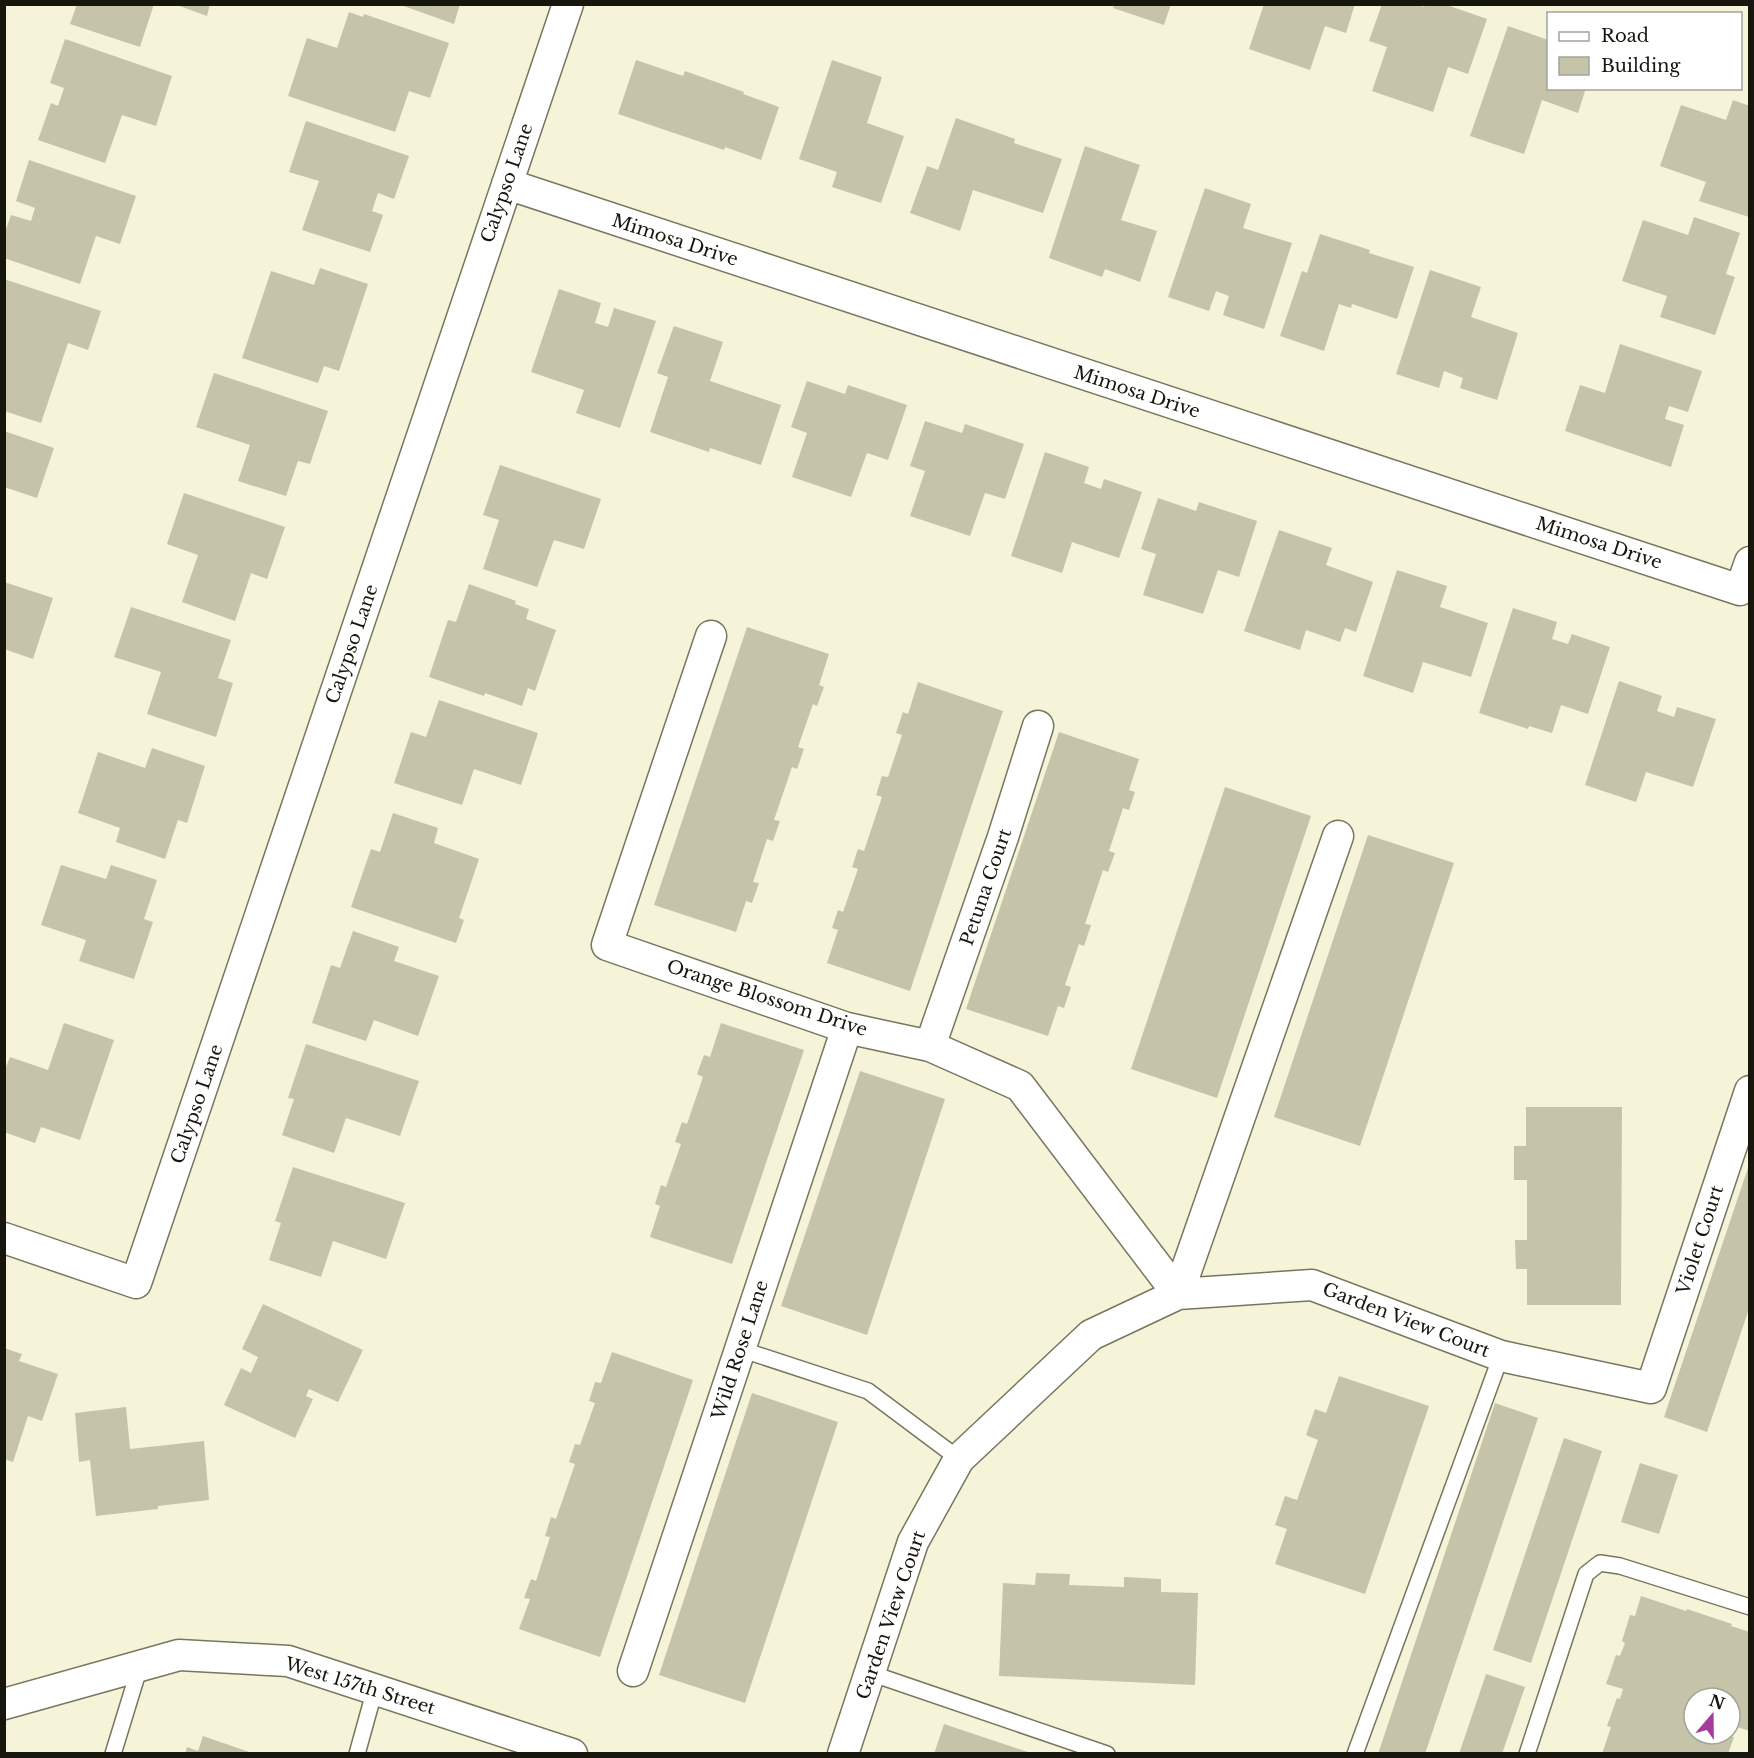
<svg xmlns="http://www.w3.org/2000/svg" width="1754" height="1758" viewBox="0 0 1754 1758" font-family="'Libre Baskerville',serif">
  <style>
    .building { fill: #c5c4a9; fill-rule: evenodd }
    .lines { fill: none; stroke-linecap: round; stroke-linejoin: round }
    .service-casing { stroke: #78765e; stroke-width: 18 }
    .minor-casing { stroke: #78765e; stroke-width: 33 }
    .service { stroke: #fff; stroke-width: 15 }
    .minor { stroke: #fff; stroke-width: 30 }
    .labels { text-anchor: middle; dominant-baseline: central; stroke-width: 4.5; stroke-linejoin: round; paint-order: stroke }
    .street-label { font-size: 18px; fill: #17160c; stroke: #fff }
  </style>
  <rect width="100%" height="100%" fill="#f5f4d8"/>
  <!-- building -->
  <path class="building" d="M 77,4 L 154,4 L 140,47 L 70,24 Z
    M 174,4 L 210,4 L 207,16 Z
    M 398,4 L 460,4 L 454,24 Z
    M 1115,4 L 1171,4 L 1164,25 L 1113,8 Z
    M 1264,4 L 1355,4 L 1346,33 L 1325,26 L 1310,70 L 1249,49 Z
    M 1382,4 L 1418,4 L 1424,7 L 1425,4 L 1444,4 L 1487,19 L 1468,74 L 1448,67 L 1433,112 L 1372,91 L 1387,47 L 1369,41 Z
    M 349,12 L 363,17 L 364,14 L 449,43 L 430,98 L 409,91 L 395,132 L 288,96 L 307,38 L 337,48 Z
    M 1508,26 L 1548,40 L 1548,88 L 1586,88 L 1578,113 L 1542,100 L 1524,154 L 1470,136 Z
    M 65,39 L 172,76 L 156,126 L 122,115 L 105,163 L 38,140 L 51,103 L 58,106 L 64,88 L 50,83 Z
    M 636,60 L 683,76 L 685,71 L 744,92 L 743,94 L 779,107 L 761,160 L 725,147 L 724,150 L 618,114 Z
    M 832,60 L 882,77 L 867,123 L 904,136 L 881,203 L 832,187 L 837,172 L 799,159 Z
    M 1733,100 L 1750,106 L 1749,217 L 1699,201 L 1706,182 L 1660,166 L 1681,105 L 1726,120 Z
    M 956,118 L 1015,139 L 1014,143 L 1062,159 L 1043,213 L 973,190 L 960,231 L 910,213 L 927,166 L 938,170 Z
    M 306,121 L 409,156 L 394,199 L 378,193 L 372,211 L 383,215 L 370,252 L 302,230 L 319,181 L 289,172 Z
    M 1085,146 L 1140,165 L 1121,220 L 1157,231 L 1140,282 L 1105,269 L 1102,277 L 1049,258 Z
    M 29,160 L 136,196 L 120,244 L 96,236 L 80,284 L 4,258 L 4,235 L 11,215 L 31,221 L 35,208 L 16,201 Z
    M 1205,188 L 1251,204 L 1243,228 L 1292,243 L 1264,329 L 1223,315 L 1229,296 L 1216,291 L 1209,311 L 1168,297 Z
    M 1694,217 L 1740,233 L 1726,274 L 1735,277 L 1715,335 L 1660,317 L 1667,296 L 1622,281 L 1643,220 L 1688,235 Z
    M 1320,234 L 1370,250 L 1369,253 L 1414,267 L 1397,319 L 1352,304 L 1351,308 L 1339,304 L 1324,351 L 1280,336 L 1302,271 L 1307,273 Z
    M 320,268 L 368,284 L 339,371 L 324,366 L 318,383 L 242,358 L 271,271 L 314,285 Z
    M 1430,270 L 1481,287 L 1471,317 L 1518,333 L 1497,400 L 1460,388 L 1463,378 L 1444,371 L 1439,388 L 1396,374 Z
    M 4,279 L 101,311 L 88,350 L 68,343 L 41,423 L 4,411 Z
    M 559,289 L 601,303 L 595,323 L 608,327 L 614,308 L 656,321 L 620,428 L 576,413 L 584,390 L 531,372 Z
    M 674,326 L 723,342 L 710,381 L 781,405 L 761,465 L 710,448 L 709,452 L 650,432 L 668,377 L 657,373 Z
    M 1620,344 L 1702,371 L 1688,412 L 1669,406 L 1665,419 L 1684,425 L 1671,467 L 1565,431 L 1580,385 L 1605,393 Z
    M 214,373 L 328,411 L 310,464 L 298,461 L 286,496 L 238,481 L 250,445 L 196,427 Z
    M 807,381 L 845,394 L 848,385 L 907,405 L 888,460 L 867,453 L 851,497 L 792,477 L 807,433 L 791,427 Z
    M 925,421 L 962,433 L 965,424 L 1024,444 L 1005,499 L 985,493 L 970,536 L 910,516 L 925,471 L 910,466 Z
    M 4,431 L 54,448 L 37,498 L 4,487 Z
    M 1045,452 L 1089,467 L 1084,483 L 1101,489 L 1104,479 L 1142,492 L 1119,558 L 1072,542 L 1062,573 L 1011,556 Z
    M 500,465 L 601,499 L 584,549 L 554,540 L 537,587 L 483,569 L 499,520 L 483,515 Z
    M 184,493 L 285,527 L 267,579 L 251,573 L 235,621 L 182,602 L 198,555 L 167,544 Z
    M 1158,498 L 1196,511 L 1199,502 L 1257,521 L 1239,577 L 1218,570 L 1203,614 L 1143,595 L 1156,554 L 1141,549 Z
    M 1279,530 L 1332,548 L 1326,565 L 1373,582 L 1356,632 L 1345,628 L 1340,642 L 1306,630 L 1300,650 L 1244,631 Z
    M 1397,570 L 1447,586 L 1440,607 L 1488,623 L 1471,677 L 1423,662 L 1413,693 L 1363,676 Z
    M 4,582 L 53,598 L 33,659 L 4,649 Z
    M 469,584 L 516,601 L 515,604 L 529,609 L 526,619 L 556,630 L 535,691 L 528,688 L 522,706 L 485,693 L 484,696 L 429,677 L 448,620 L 456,622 Z
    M 131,607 L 231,640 L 218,678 L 233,683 L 216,737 L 147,714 L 161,672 L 114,657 Z
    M 1513,608 L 1557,622 L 1552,639 L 1568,644 L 1572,634 L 1610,647 L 1588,714 L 1561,705 L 1552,733 L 1529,726 L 1528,729 L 1479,713 Z
    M 747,627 L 829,654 L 819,685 L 824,687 L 817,706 L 813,704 L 798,747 L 804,749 L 797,769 L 792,767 L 774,820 L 780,821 L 773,841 L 767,839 L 753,882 L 759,883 L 752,903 L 746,901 L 736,932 L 654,905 Z
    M 1619,681 L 1662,696 L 1657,711 L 1674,717 L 1677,707 L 1716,719 L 1693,787 L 1646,772 L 1636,802 L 1585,785 Z
    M 918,682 L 1003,711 L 910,991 L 827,963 L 838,930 L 832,928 L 838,910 L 843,912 L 858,869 L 852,867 L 858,849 L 864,851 L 882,797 L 876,795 L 882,776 L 888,777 L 902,735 L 896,733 L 903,712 L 908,714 Z
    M 439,700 L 538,733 L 521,785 L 474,769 L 462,805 L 394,783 L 411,732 L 426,737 Z
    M 1059,732 L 1139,759 L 1129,790 L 1135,792 L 1129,810 L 1123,808 L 1109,851 L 1115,853 L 1108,872 L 1103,870 L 1085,924 L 1091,925 L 1084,946 L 1079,944 L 1065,985 L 1071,987 L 1064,1008 L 1058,1006 L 1048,1036 L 966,1009 Z
    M 152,748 L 205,766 L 187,823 L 178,820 L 165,859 L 116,842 L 120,828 L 78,813 L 98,752 L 145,768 Z
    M 1225,787 L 1311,816 L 1217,1098 L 1131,1069 Z
    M 393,813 L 438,828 L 434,843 L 479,859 L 459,918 L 464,920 L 456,943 L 351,907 L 371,849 L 380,852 Z
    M 1368,835 L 1454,863 L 1360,1146 L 1274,1117 Z
    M 61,865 L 106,879 L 111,865 L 157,880 L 144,919 L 153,922 L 134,979 L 79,961 L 86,940 L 41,925 Z
    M 353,931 L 399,947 L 394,961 L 439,976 L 418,1036 L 374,1020 L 366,1041 L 312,1023 L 331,965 L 340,968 Z
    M 64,1023 L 114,1040 L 80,1140 L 41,1127 L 35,1143 L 4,1132 L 4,1072 L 10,1057 L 48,1070 Z
    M 721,1023 L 804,1050 L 732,1264 L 650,1237 L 660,1206 L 655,1204 L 661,1185 L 666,1187 L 681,1144 L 675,1142 L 682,1122 L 687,1124 L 703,1077 L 697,1074 L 704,1055 L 710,1057 Z
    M 306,1044 L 419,1081 L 400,1136 L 346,1118 L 334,1153 L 282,1135 L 294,1099 L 288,1098 Z
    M 860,1071 L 945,1099 L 867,1335 L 781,1306 Z
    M 1526,1107 L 1622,1107 L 1621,1305 L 1527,1305 L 1527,1269 L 1516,1269 L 1515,1240 L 1527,1240 L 1527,1180 L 1514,1180 L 1514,1146 L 1526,1146 Z
    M 1749,1165 L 1750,1306 L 1707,1432 L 1664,1417 Z
    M 293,1167 L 405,1203 L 386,1259 L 333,1241 L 321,1277 L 269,1260 L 281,1223 L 275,1221 Z
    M 263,1304 L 363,1350 L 338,1402 L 309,1389 L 306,1396 L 313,1399 L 295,1438 L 224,1405 L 241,1368 L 251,1373 L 258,1357 L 242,1349 Z
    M 4,1348 L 22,1354 L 19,1361 L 58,1374 L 42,1421 L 28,1416 L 13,1462 L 4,1459 Z
    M 612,1352 L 693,1380 L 600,1657 L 519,1629 L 530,1599 L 524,1598 L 531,1579 L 536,1581 L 550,1537 L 545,1536 L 551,1517 L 556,1519 L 575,1464 L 569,1462 L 575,1444 L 580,1445 L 595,1403 L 589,1401 L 595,1382 L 601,1383 Z
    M 1339,1376 L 1429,1406 L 1365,1594 L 1275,1564 L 1287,1529 L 1275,1525 L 1285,1496 L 1297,1500 L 1318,1440 L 1306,1435 L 1315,1409 L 1326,1413 Z
    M 752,1393 L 838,1422 L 745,1703 L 659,1675 Z
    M 1495,1403 L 1538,1418 L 1425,1754 L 1378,1754 Z
    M 126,1407 L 130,1449 L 204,1441 L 209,1500 L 158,1506 L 158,1509 L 96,1516 L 90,1460 L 79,1462 L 75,1413 Z
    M 1564,1438 L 1602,1451 L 1531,1663 L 1493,1650 Z
    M 1640,1463 L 1678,1475 L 1659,1534 L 1621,1522 Z
    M 1036,1573 L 1070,1574 L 1069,1585 L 1124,1587 L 1124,1577 L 1161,1579 L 1161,1592 L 1198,1593 L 1195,1685 L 999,1676 L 1003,1583 L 1035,1585 Z
    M 1641,1596 L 1686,1611 L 1687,1609 L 1732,1624 L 1731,1626 L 1750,1632 L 1750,1731 L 1734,1726 L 1731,1736 L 1734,1737 L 1728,1754 L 1602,1754 L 1611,1727 L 1607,1726 L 1617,1698 L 1620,1699 L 1623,1689 L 1606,1684 L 1616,1655 L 1620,1656 L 1625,1643 L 1622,1641 L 1630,1615 L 1635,1616 ZM 1694,1698 L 1730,1698 L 1730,1734 L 1694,1734 Z
    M 1486,1674 L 1525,1687 L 1502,1754 L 1459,1754 Z
    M 944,1724 L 1031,1753 L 1031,1754 L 934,1754 Z
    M 203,1736 L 252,1753 L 252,1754 L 185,1754 L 187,1747 L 198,1751 Z"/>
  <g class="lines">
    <defs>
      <path id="service" d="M 740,1349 L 868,1391 L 959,1459
        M 870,1673 L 1107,1754
        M 113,1754 L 140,1666
        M 357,1754 L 375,1689
        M 1355,1754 L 1501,1356
        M 1527,1754 L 1586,1574 L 1600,1563 L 1620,1566 L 1750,1607"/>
      <path id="minor" d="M 507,184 L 1740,590 L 1750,562
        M 711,636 L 607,945 L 847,1028 L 930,1046 L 1020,1086 L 1178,1294
        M 930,1046 L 1003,837 L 1038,726
        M 4,1238 L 136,1283 L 568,4
        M 1178,1294 L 1338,836
        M 633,1671 L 847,1028
        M 4,1704 L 179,1655 L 288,1661 L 572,1754
        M 843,1754 L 913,1542 L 959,1459 L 1091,1335 L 1178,1294 L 1312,1285 L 1501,1356 L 1651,1388 L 1750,1091"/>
    </defs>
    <!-- service casing -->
    <use href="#service" class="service-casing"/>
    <!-- minor casing -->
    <use href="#minor" class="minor-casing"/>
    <!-- service -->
    <use href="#service" class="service"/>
    <!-- minor -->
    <use href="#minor" class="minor"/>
  </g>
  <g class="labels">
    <!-- street labels -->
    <g class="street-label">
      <text transform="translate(507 183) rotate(-71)">Calypso Lane</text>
      <text transform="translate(675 240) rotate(18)">Mimosa Drive</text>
      <text transform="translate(1137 392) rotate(18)">Mimosa Drive</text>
      <text transform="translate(1599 543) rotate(18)">Mimosa Drive</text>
      <text transform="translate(352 644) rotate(-71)">Calypso Lane</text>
      <text transform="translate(986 887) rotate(-71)">Petuna Court</text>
      <text transform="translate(767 998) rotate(18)">Orange Blossom Drive</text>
      <text transform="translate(197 1104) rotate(-71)">Calypso Lane</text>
      <text transform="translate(1700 1240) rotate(-72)">Violet Court</text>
      <text transform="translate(1406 1320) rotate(21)">Garden View Court</text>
      <text transform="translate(740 1350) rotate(-72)">Wild Rose Lane</text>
      <text transform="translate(891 1615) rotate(-71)">Garden View Court</text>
      <text transform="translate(360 1686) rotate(17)">West 157th Street</text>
    </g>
  </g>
  <!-- border -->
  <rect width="1754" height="1758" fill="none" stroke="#17160c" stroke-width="12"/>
  <!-- legend -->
  <rect x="1547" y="12" width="195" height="78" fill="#ffffff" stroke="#a2a29e" stroke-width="1.5"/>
  <rect x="1559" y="32" width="30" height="9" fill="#ffffff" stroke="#a2a29e" stroke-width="1.5"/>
  <text x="1601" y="42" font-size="18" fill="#17160c">Road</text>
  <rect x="1559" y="57" width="30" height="18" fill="#c5c4a9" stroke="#a2a29e" stroke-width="1.5"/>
  <text x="1601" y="72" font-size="18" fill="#17160c">Building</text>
  <!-- north arrow -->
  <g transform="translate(1712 1716) rotate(20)"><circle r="28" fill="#ffffff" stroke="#a2a29e" stroke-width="1.5"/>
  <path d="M0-4.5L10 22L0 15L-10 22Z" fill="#a63b9c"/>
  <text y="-9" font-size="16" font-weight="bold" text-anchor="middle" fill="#17160c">N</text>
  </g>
</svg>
